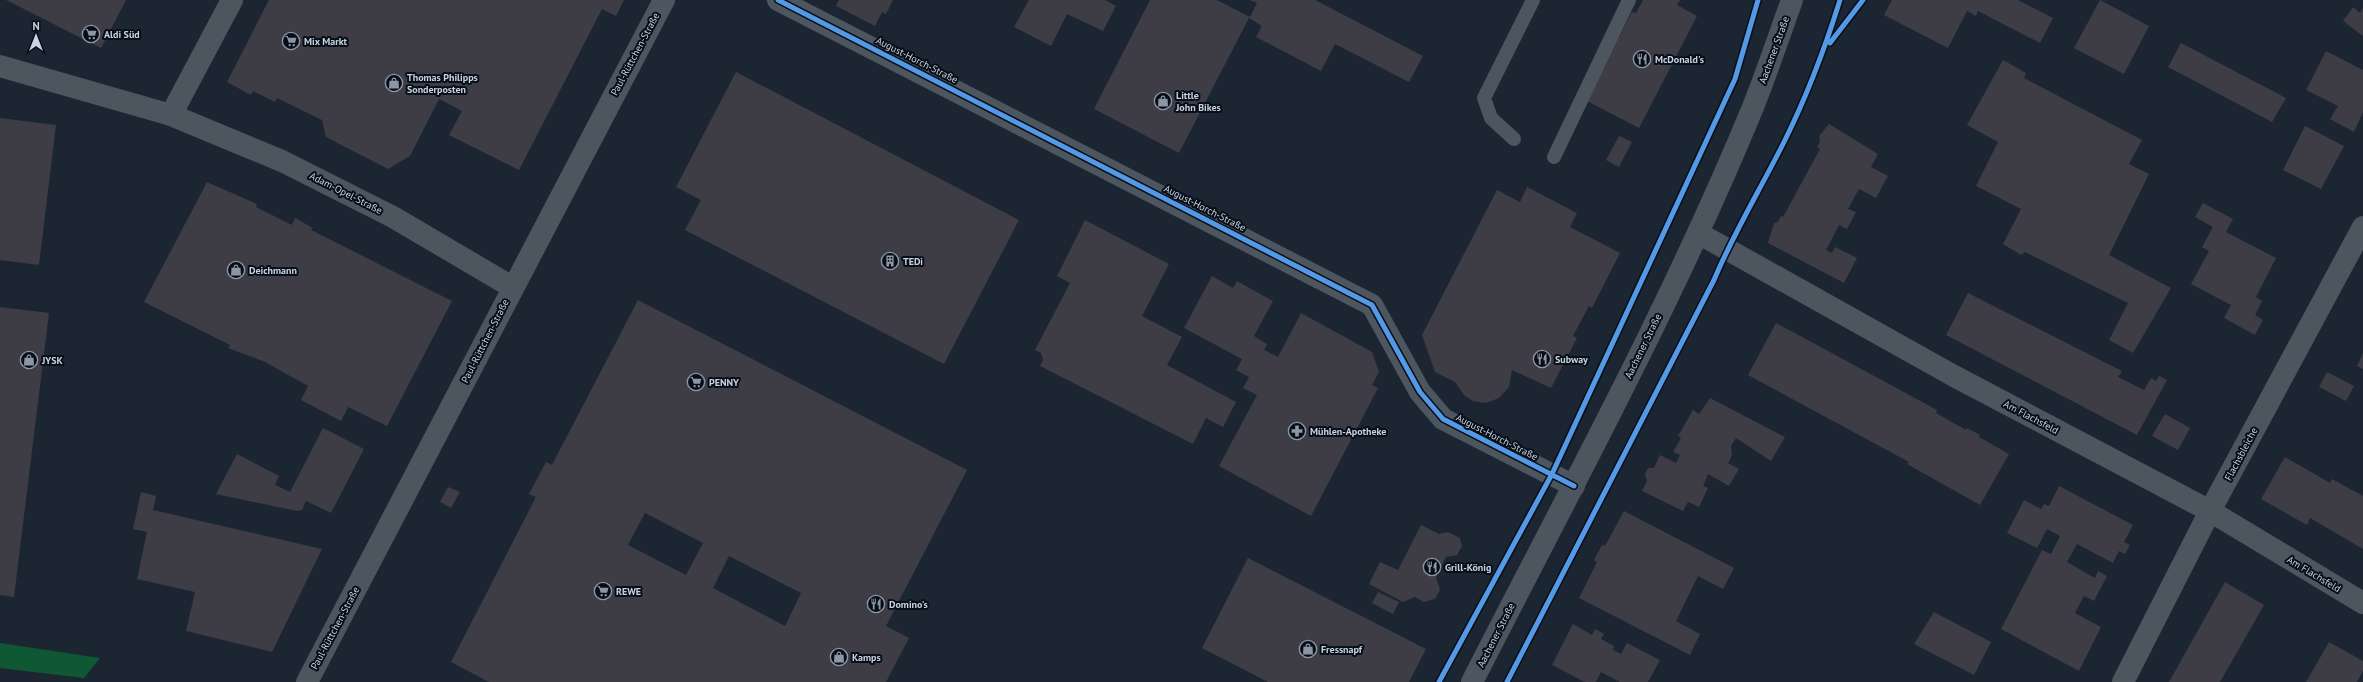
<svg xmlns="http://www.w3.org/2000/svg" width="2363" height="682" viewBox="0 0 2363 682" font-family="'PT Sans',sans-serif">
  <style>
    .forest { fill: #105734 }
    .building { fill: #3e3c45; fill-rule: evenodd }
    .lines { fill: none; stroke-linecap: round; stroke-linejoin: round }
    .lane { stroke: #4d555e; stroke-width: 14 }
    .street { stroke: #4d555e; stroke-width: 22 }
    .secondary { stroke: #4d555e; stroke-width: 22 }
    .cycleway-casing { stroke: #070e18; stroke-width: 8 }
    .cycleway { stroke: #5399e6; stroke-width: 5 }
    .labels { text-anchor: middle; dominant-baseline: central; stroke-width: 4; stroke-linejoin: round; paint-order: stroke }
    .poi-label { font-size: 10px; font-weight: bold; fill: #c8d3e3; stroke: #070e18; text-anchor: start }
    .street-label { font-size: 10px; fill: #c8d3e3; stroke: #070e18 }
  </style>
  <rect width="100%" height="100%" fill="#1c2633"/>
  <!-- forest -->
  <path class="forest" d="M 0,643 L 100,658 L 84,678 L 0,668 Z"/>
  <!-- building -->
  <path class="building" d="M 6,0 L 126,0 L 101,48 Z
    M 269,0 L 624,0 L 616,16 L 602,9 L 519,170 L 449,135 L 462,111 L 439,99 L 410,156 L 388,169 L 326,137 L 322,120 L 277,98 L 275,102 L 253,91 L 251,95 L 227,82 Z
    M 839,0 L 893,0 L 886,14 L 882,12 L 875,26 L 836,6 Z
    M 1029,0 L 1105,0 L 1116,6 L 1103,31 L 1067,14 L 1051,46 L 1014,27 Z
    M 1150,0 L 1217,0 L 1250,17 L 1257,3 L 1250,0 L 1315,0 L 1423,56 L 1409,82 L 1335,44 L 1321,71 L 1256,37 L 1262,26 L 1249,18 L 1179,153 L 1094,109 Z
    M 1643,0 L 1680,0 L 1677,5 L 1697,16 L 1639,128 L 1587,101 L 1632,12 L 1636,13 Z
    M 1892,0 L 2018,0 L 2053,18 L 2040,43 L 1978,11 L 1976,16 L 1967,11 L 1948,48 L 1884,15 Z
    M 2100,0 L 2149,26 L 2124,74 L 2074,48 Z
    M 2353,7 L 2360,13 L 2363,8 L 2363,36 L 2343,21 Z
    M 2181,43 L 2286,98 L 2272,122 L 2168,67 Z
    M 2326,51 L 2363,70 L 2363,112 L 2354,132 L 2330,119 L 2338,106 L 2306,90 Z
    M 2003,60 L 2026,73 L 2024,78 L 2142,140 L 2129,164 L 2149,174 L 2109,255 L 2171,288 L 2133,353 L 2109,340 L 2128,303 L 2025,252 L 2021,255 L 2003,244 L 2021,209 L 1976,186 L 1998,142 L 1967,125 Z
    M 736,72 L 1019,220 L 944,364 L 685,230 L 701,200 L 676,187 Z
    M 0,118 L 56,125 L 39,265 L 0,260 Z
    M 1829,124 L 1878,154 L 1871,167 L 1888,176 L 1876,198 L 1859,189 L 1848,209 L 1856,212 L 1847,229 L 1839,225 L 1826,250 L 1832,253 L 1835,247 L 1857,258 L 1844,283 L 1768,243 L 1774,223 L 1778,222 L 1781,216 L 1783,217 L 1820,149 L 1817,147 L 1820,142 L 1819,136 Z
    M 2305,126 L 2344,146 L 2321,189 L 2283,170 Z
    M 1619,136 L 1632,142 L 1619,167 L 1606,160 Z
    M 207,182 L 257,204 L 256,207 L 292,225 L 295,218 L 313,228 L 311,230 L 452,301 L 387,426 L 348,407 L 341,421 L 301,400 L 308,386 L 265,362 L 228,348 L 230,345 L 144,302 Z
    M 1527,187 L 1577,213 L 1570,227 L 1620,253 L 1592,308 L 1589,306 L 1573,336 L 1577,338 L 1551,388 L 1512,370 L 1509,387 L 1499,398 L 1486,403 L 1473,401 L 1464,395 L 1455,382 L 1435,372 L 1422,335 L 1497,190 L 1520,202 Z
    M 2203,203 L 2233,219 L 2226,232 L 2276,258 L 2256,297 L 2262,301 L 2255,315 L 2263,320 L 2255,335 L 2224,318 L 2231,305 L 2191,284 L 2209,251 L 2202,247 L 2213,227 L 2195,217 Z
    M 1085,220 L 1169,264 L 1142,316 L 1182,337 L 1167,365 L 1236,402 L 1223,427 L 1206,418 L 1193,444 L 1040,366 L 1043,360 L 1041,353 L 1035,350 L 1070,283 L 1057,276 Z
    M 1212,276 L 1233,288 L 1237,281 L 1273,301 L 1254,336 L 1267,344 L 1264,350 L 1278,357 L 1301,313 L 1372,352 L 1379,372 L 1372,385 L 1378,388 L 1311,516 L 1219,466 L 1257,395 L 1243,388 L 1249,377 L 1236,370 L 1242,359 L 1184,328 Z
    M 1968,293 L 2122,371 L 2118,377 L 2144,390 L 2151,378 L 2156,381 L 2159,376 L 2167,380 L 2137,435 L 1946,335 Z
    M 638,300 L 967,470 L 886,626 L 909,638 L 886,682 L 489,682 L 451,662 L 536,497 L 529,494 L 546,462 L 552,465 ZM 645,513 L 703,543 L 686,575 L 628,545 ZM 729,556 L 801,593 L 785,626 L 713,588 Z
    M 0,307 L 49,313 L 14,597 L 0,595 Z
    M 1776,323 L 1937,410 L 1936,413 L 1966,430 L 1967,428 L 1980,435 L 1979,437 L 2009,454 L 1980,505 L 1907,464 L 1909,462 L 1748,375 Z
    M 2363,353 L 2363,369 L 2357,366 Z
    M 2327,372 L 2354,386 L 2346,401 L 2319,387 Z
    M 1710,398 L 1785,437 L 1771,461 L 1736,438 L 1731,446 L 1732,455 L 1728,463 L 1739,469 L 1729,486 L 1708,474 L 1703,486 L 1708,488 L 1699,507 L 1688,502 L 1683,511 L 1642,491 L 1647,481 L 1645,474 L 1648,468 L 1654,468 L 1660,455 L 1676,463 L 1680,455 L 1673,452 L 1681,438 L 1678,436 L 1693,410 L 1699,414 Z
    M 2165,414 L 2190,428 L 2178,450 L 2152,436 Z
    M 323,428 L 364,449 L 331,513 L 306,501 L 302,510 L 297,511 L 216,494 L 237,454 L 279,476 L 275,485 L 290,492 Z
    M 2285,457 L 2330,483 L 2332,479 L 2363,496 L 2363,549 L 2310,518 L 2307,525 L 2261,499 Z
    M 2059,486 L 2133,525 L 2124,542 L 2130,545 L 2125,554 L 2119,551 L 2113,563 L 2077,544 L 2067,562 L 2095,578 L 2098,571 L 2107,576 L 2094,601 L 2084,596 L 2075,613 L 2101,627 L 2079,671 L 2001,629 L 2042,550 L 2051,554 L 2060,536 L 2047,529 L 2037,548 L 2007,533 L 2024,500 L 2041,509 L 2044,504 L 2049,506 Z
    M 448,487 L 460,492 L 451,508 L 440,502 Z
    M 141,492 L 156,496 L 153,510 L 322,549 L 272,652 L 186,631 L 195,592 L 137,579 L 147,532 L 133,529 Z
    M 1624,511 L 1734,568 L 1723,589 L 1698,576 L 1676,621 L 1700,634 L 1690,655 L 1579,598 L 1597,562 L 1594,560 L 1602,545 L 1605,546 Z
    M 1421,525 L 1439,534 L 1448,532 L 1460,538 L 1462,546 L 1457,555 L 1446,557 L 1436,577 L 1440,590 L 1435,599 L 1424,602 L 1415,597 L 1403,602 L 1369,584 L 1380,562 L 1398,570 Z
    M 1248,558 L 1426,649 L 1409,682 L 1268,682 L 1202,648 Z
    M 2225,582 L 2264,605 L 2220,682 L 2169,682 Z
    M 1378,592 L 1399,602 L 1393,614 L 1372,603 Z
    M 1934,612 L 1991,642 L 1974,675 L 1914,644 Z
    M 1573,624 L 1592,635 L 1595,629 L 1604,634 L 1601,639 L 1614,646 L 1613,650 L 1621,654 L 1627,643 L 1660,660 L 1648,682 L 1620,682 L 1601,672 L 1596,682 L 1585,682 L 1552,665 Z
    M 2329,642 L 2363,661 L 2363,671 L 2357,682 L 2306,682 Z"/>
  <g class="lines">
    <!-- lane -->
    <path class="lane" d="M 1514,139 L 1491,118 L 1484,98 L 1533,0
      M 1554,157 L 1629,0"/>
    <!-- street -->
    <path class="street" d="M 232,0 L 171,115 L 282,161 L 393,217 L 512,287
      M 778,0 L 1372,305 L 1420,392 L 1443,419 L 1574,486
      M 0,66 L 171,115
      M 1698,233 L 1954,376 L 2210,511 L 2363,603
      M 307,682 L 664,0
      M 2123,682 L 2210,511 L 2363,227"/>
    <!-- secondary -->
    <path class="secondary" d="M 1472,682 C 1569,492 1672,304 1753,107 C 1767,72 1779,36 1792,0"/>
    <defs>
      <path id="cycleway" d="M 778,0 L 1372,305 L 1420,392 L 1443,419 L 1574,486
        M 1830,43 L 1863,0
        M 1439,682 L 1552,474 L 1735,79 L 1758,0
        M 1507,682 L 1714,280 C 1734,232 1761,188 1784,142 C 1807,96 1825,48 1840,0"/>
    </defs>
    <!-- cycleway casing -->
    <use href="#cycleway" class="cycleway-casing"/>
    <!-- cycleway -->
    <use href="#cycleway" class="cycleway"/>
  </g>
  <!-- icons -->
  <defs>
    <symbol id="supermarket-ring" viewBox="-11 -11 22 22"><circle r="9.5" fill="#070e18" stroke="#8c96a5" stroke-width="1.5"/><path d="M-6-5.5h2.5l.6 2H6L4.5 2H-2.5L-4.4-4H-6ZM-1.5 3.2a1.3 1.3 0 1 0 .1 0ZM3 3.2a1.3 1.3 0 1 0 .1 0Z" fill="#8c96a5"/></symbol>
    <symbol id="restaurant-ring" viewBox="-11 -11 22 22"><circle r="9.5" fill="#070e18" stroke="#8c96a5" stroke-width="1.5"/><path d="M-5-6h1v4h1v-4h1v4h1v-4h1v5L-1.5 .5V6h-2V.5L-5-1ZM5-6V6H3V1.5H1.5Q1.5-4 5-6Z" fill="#8c96a5"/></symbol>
    <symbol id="shop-ring" viewBox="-11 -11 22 22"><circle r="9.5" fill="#070e18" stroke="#8c96a5" stroke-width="1.5"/><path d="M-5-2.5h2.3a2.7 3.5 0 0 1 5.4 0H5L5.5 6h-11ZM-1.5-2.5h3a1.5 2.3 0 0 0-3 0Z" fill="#8c96a5"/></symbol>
    <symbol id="building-ring" viewBox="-11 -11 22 22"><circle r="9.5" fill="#070e18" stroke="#8c96a5" stroke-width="1.5"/><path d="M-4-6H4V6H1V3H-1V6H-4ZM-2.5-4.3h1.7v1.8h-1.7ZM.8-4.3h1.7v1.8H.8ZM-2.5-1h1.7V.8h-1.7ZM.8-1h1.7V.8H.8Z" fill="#8c96a5"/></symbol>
    <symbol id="pharmacy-ring" viewBox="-11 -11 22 22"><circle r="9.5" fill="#070e18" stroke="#8c96a5" stroke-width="1.5"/><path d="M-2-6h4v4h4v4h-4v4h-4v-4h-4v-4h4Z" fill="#8c96a5"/></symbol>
  </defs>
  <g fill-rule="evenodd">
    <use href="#supermarket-ring" x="81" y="24" width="20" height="20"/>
    <use href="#supermarket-ring" x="281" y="31" width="20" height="20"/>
    <use href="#restaurant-ring" x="1632" y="49" width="20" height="20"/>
    <use href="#shop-ring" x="384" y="73" width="20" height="20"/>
    <use href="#shop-ring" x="1153" y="91" width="20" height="20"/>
    <use href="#building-ring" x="880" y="251" width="20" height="20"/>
    <use href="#shop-ring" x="226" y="260" width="20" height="20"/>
    <use href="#restaurant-ring" x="1532" y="349" width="20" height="20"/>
    <use href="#shop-ring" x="19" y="350" width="20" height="20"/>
    <use href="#supermarket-ring" x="686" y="372" width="20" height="20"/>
    <use href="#pharmacy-ring" x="1287" y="421" width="20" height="20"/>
    <use href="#restaurant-ring" x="1422" y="557" width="20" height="20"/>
    <use href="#supermarket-ring" x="593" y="581" width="20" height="20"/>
    <use href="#restaurant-ring" x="866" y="594" width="20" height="20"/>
    <use href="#shop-ring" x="1298" y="639" width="20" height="20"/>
    <use href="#shop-ring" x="829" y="647" width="20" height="20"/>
  </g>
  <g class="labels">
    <!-- poi labels -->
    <g class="poi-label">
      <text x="104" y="34">Aldi Süd</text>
      <text x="304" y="41">Mix Markt</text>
      <text x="1655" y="59">McDonald's</text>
      <text x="407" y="77">Thomas Philipps<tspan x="407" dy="12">Sonderposten</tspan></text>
      <text x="1176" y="95">Little<tspan x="1176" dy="12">John Bikes</tspan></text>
      <text x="903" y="261">TEDi</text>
      <text x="249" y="270">Deichmann</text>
      <text x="1555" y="359">Subway</text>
      <text x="42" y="360">JYSK</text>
      <text x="709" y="382">PENNY</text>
      <text x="1310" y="431">Mühlen-Apotheke</text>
      <text x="1445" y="567">Grill-König</text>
      <text x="616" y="591">REWE</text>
      <text x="889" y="604">Domino's</text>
      <text x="1321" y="649">Fressnapf</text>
      <text x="852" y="657">Kamps</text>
    </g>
    <!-- street labels -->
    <g class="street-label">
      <text transform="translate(1774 50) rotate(-70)">Aachener Straße</text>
      <text transform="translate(635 54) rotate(-62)">Paul-Rüttchen-Straße</text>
      <text transform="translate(917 60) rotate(27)">August-Horch-Straße</text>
      <text transform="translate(346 193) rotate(27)">Adam-Opel-Straße</text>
      <text transform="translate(1205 208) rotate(27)">August-Horch-Straße</text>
      <text transform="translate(485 341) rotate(-63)">Paul-Rüttchen-Straße</text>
      <text transform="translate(1643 346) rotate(-64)">Aachener Straße</text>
      <text transform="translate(2031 417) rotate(28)">Am Flachsfeld</text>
      <text transform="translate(1497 437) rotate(27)">August-Horch-Straße</text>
      <text transform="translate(2241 454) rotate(-62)">Flachsbleiche</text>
      <text transform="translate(2314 574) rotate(31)">Am Flachsfeld</text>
      <text transform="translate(335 628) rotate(-62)">Paul-Rüttchen-Straße</text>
      <text transform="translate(1496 635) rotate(-63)">Aachener Straße</text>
    </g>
  </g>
  <!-- north arrow -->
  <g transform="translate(36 36)" stroke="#070e18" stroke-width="3" paint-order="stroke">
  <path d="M0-3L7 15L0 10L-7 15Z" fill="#c8d3e3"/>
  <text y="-6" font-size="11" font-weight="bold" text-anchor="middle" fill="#c8d3e3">N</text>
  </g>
</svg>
